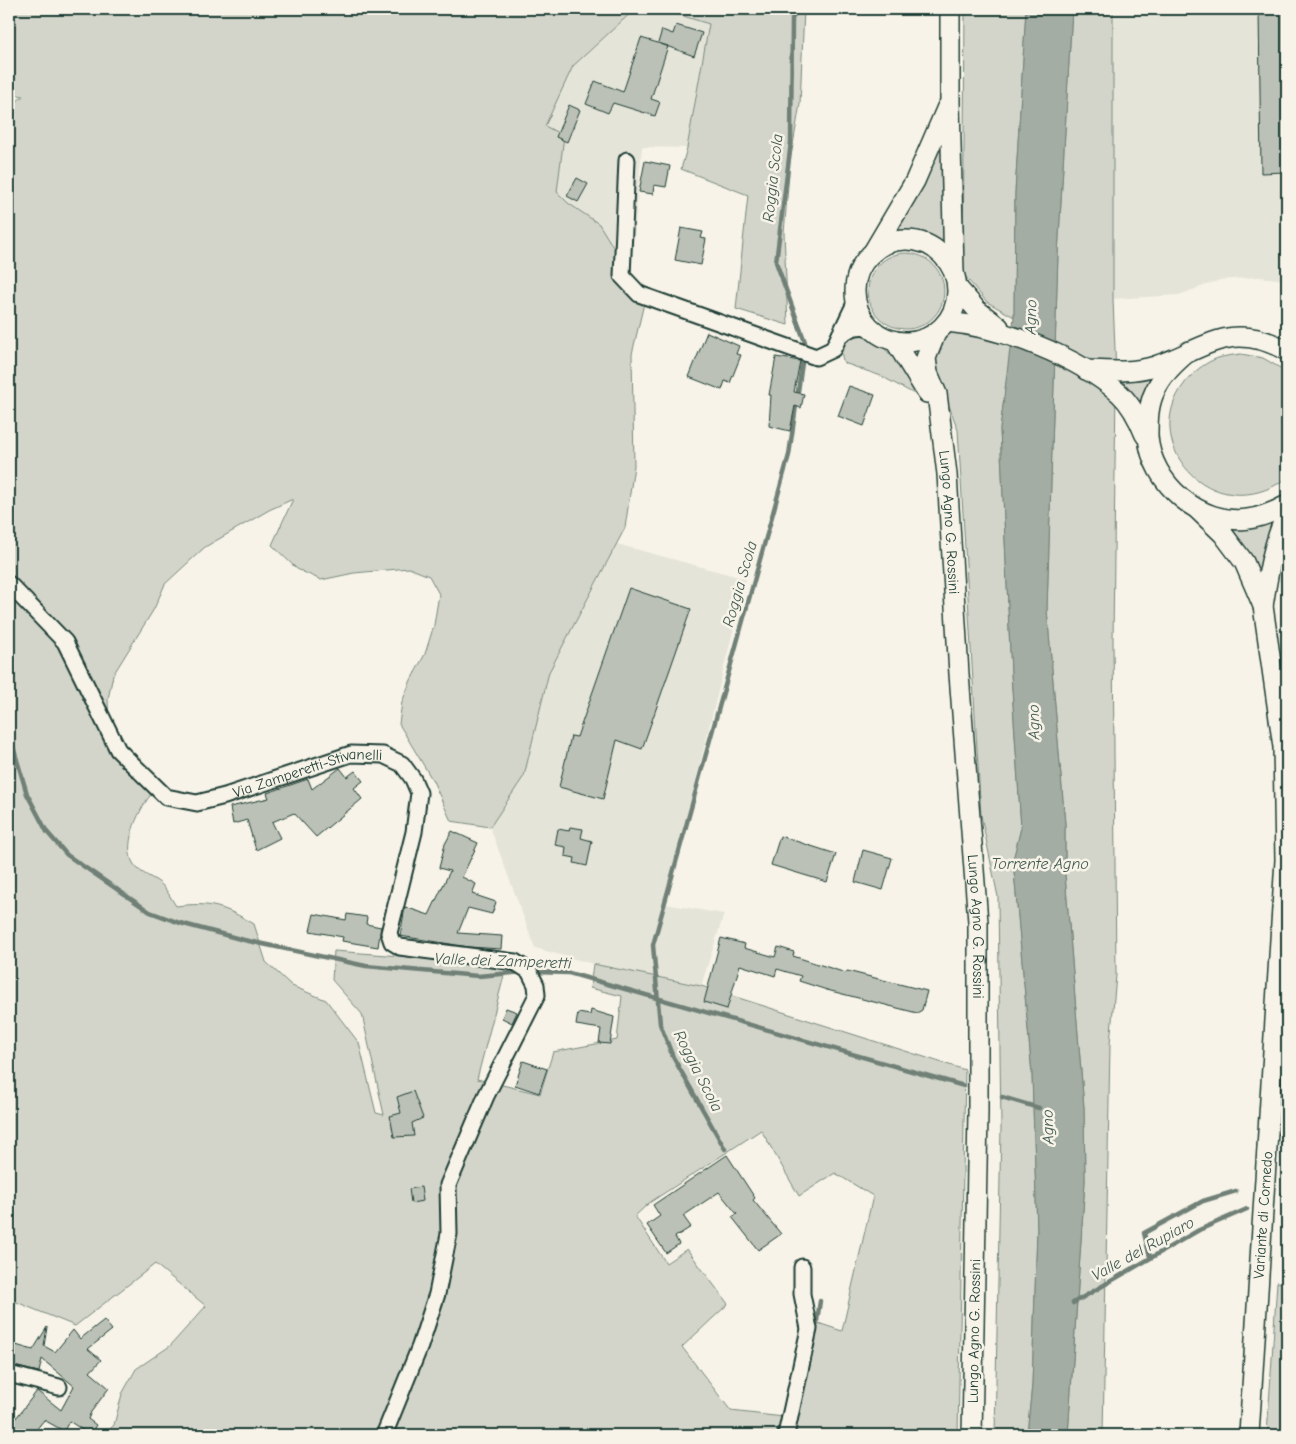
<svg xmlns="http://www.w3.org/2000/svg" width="1296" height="1444" viewBox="0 0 1296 1444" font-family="'Comic Neue',sans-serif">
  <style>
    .built { fill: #e5e4d9 }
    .green { fill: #d3d5ca; stroke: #79897f; fill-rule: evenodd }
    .water { fill: #a4ada3; stroke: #6f8077 }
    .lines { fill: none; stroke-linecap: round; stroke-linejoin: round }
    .stream { stroke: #6f8077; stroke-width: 4.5 }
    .building { fill: #bbc1b6; stroke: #1f3d34 }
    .minor-casing { stroke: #1f3d34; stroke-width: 19 }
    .major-casing { stroke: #1f3d34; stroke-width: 22 }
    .minor { stroke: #f7f3e8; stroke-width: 15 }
    .major { stroke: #f7f3e8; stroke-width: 19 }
    .labels { text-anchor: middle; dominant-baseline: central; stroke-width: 5; stroke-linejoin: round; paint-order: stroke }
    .street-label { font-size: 15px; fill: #1f3d34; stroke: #f7f3e8 }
    .water-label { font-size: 16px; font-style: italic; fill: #405950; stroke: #f7f3e8 }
  </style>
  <rect width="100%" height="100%" fill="#f7f3e8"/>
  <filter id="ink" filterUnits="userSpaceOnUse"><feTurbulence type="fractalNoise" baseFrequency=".02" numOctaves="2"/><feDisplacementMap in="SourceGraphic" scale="10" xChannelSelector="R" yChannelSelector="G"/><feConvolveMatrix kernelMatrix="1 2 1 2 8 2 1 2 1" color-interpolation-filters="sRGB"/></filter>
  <g filter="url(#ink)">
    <!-- built -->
    <path class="built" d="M 635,9 L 667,11 L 709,24 L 687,148 L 642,147 L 631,276 L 599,224 L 568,203 L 557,192 L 564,137 L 545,126 L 573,66 Z
      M 1113,9 L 1287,9 L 1287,278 L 1285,280 L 1259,277 L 1220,280 L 1179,295 L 1113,299 Z
      M 617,544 L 746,579 L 665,904 L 724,914 L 701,986 L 593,964 L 535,948 L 490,827 L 524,776 L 549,672 Z"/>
    <!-- green -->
    <path class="green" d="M 9,9 L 804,9 L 800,104 L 790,162 L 784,233 L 788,325 L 736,309 L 748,195 L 681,169 L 687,148 L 709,24 L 667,11 L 635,9 L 573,66 L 545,126 L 564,136 L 557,192 L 568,203 L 599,224 L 645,299 L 632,354 L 634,466 L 625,528 L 549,672 L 524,776 L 490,827 L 451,821 L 433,781 L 399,724 L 402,702 L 411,680 L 425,654 L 434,625 L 439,594 L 429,576 L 409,568 L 354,573 L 321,580 L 297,569 L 272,545 L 293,499 L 269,510 L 205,547 L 165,584 L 154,609 L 113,675 L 108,699 L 109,728 L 153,792 C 140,807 122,843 133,863 C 140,875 155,877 163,886 C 168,892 172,900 176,906 C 211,902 223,906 254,924 L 266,962 L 292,986 L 326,1000 L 359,1043 L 376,1113 L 384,1115 L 362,1014 L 332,980 L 334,951 L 507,964 L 477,1079 L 540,1094 L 553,1052 L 617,1040 L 622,996 L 590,988 L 593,964 L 701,986 L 965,1070 L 958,1435 L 104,1435 L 114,1425 L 122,1394 L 136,1369 L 170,1346 L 206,1306 L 155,1264 L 75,1326 L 9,1299 L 9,108 L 23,96 L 9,93 ZM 761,1130 L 799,1196 L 835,1173 L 873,1196 L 842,1331 L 815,1322 L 792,1418 L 731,1411 L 682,1347 L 728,1304 L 687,1249 L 666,1263 L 635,1216 L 649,1203 Z
      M 965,9 L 1026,9 L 1015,193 L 1014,317 L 987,302 L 963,274 Z
      M 1072,9 L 1113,9 L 1113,299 L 1116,375 L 1154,372 L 1146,388 L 1142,405 L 1127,388 L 1116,383 L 1113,640 L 1116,975 L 1110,1044 L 1103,1435 L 1068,1435 L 1085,1181 L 1084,1108 L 1065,875 L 1065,824 L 1047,610 L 1058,254 Z
      M 947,128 L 947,244 L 920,231 L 895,230 Z
      M868 291a38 38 0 1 1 76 0a38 38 0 1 1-76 0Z
      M 953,331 L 974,332 L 1011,347 L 1000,429 L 1011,673 L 1021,828 L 1013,860 L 1032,1074 L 1037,1230 L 1032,1385 L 1027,1435 L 995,1435 L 1001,1127 L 998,897 L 981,815 L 958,430 L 935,368 L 938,345 Z
      M 859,332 C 889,345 903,370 920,397 L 881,376 L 844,363 C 838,347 843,338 859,332 Z
      M 1241,354 L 1263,358 L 1287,372 L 1287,478 C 1213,532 1131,440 1190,377 C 1197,369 1207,362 1218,358 C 1225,356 1233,355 1241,354 Z
      M 1278,520 L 1263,580 L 1248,551 L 1232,528 L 1255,529 Z
      M 1287,560 L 1287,641 L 1281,579 Z
      M 1277,1282 L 1287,1284 L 1287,1435 L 1267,1435 Z"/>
    <!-- water -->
    <path class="water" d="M 1026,9 L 1072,9 L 1058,254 L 1047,610 L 1065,824 L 1065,875 L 1084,1108 L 1085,1181 L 1068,1435 L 1027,1435 L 1032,1385 L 1037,1230 L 1032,1074 L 1013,860 L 1021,828 L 1011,673 L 1000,429 L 1014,317 L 1015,193 Z"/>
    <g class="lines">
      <!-- stream -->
      <path class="stream" d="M 9,733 L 27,794 L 47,832 L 67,855 L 150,912 L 180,923 L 244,940 L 366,966 L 478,976 L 523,972
        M 533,972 L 569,973 L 964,1086
        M 1002,1097 L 1039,1108
        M 725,1149 L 673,1057 L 660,1024 L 653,945 L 789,455 L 805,342 L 776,262 L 791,142 L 792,19 L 797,9
        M 1283,1194 L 1287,1192
        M 1150,1257 L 1144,1233 L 1203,1201 L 1236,1191
        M 1073,1303 L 1199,1230 L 1247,1209
        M 815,1334 L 820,1301"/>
    </g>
    <!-- building -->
    <path class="building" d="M 1259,9 L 1287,9 L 1287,172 L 1261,173 Z
      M 676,25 L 702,33 L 694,56 L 658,43 L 662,30 L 673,34 Z
      M 641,38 L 668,46 L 651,99 L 660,102 L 655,116 L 613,103 L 608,113 L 586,104 L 595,81 L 623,92 Z
      M 569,105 L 580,110 L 567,142 L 556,137 Z
      M 645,161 L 670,166 L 666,187 L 654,185 L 653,194 L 639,192 Z
      M 577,178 L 588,184 L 578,202 L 567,196 Z
      M 681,228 L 703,232 L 701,238 L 706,239 L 701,265 L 675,260 Z
      M 707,332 L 739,346 L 736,354 L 741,355 L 730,383 L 725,381 L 722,390 L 689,377 Z
      M 776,357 L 800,361 L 794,392 L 804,394 L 801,408 L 795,406 L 790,431 L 769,426 L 771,395 L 769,395 Z
      M 849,386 L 875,395 L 864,426 L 838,416 Z
      M 629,588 L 691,609 L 642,749 L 617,740 L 603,799 L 559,787 L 571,736 L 577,737 Z
      M 340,768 L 347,777 L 355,771 L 363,781 L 354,788 L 362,799 L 316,837 L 294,813 L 272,822 L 280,838 L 256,850 L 247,820 L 233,824 L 230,807 L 269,798 L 267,793 L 308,779 L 312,789 Z
      M 570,827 L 583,829 L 581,838 L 592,841 L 587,866 L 574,863 L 575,858 L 565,856 L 566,847 L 555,845 L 558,829 L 569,831 Z
      M 452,831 L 478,843 L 462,877 L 476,884 L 472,894 L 496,902 L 492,914 L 468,908 L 458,933 L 502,936 L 501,949 L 469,947 L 400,936 L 405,907 L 429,915 L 450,871 L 439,868 L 445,844 Z
      M 780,836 L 836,854 L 827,882 L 771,865 Z
      M 863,850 L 892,858 L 883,890 L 855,882 Z
      M 314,914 L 346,920 L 347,914 L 367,917 L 366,924 L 381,927 L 378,947 L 342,941 L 343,937 L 310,931 Z
      M 721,938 L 745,944 L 744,948 L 775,957 L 778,947 L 794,952 L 793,956 L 846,973 L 847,971 L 927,991 L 922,1010 L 917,1013 L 827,990 L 799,981 L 801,976 L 777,969 L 775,976 L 740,965 L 727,1009 L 704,1002 Z
      M 506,1008 L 517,1012 L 512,1023 L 502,1018 Z
      M 591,1010 L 614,1017 L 610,1044 L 599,1043 L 601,1029 L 576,1025 L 578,1013 L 590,1015 Z
      M 523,1061 L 547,1069 L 539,1093 L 515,1085 Z
      M 413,1091 L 423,1118 L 412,1123 L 414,1136 L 394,1137 L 390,1116 L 401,1113 L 397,1097 Z
      M 727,1155 L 755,1198 L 753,1200 L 781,1234 L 758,1250 L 732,1217 L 737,1214 L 719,1192 L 683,1216 L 691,1227 L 675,1237 L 679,1244 L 666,1253 L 647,1225 L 660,1216 L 653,1205 Z
      M 421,1187 L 423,1201 L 411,1203 L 409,1189 Z
      M 104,1320 L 112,1330 L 88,1349 L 101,1360 L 90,1372 L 109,1388 L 91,1412 L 88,1419 L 96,1425 L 90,1435 L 69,1421 L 64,1431 L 44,1420 L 32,1435 L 20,1435 L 9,1427 L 37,1391 L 61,1410 L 74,1386 L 42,1359 L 39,1372 L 9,1365 L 9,1343 L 33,1350 L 47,1327 L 44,1346 L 55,1352 L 73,1330 L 80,1339 Z"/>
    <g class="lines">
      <defs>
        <g id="minor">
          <path d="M 627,160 L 622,276 L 639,294 L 816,357 L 833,349 L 856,301"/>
          <path d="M 840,335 C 851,328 858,324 871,328"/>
          <path id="s1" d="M 9,584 L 65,642 L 118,750 L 166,797 L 197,803 L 225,796 L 351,754 L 383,755 L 402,764 L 413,779 L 419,793 L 414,832 L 389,933 L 392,942 L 400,947 L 515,962 L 529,971 L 536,985 L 537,995 L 486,1096 L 448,1185 L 449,1234 L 437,1294 L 420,1346 L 384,1435"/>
          <path d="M 9,1374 L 59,1387"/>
          <path d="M 786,1435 L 809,1329 L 802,1294 L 802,1267"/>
        </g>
        <g id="major">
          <path d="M 950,9 L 950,102 L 954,272"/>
          <circle cx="906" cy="291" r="51"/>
          <path d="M 873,252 L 915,181 L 947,107"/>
          <path d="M 957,287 L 977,310 L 999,327"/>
          <path d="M 947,322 C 1002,327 1078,357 1119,393 C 1132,405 1139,420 1145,435"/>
          <path id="s2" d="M 936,333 L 926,358 L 928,373 L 937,394 L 947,474 L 959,674 L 978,922 L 978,1112 L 972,1435"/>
          <path d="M 895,341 L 927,393"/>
          <path d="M 1189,351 C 1175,363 1163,374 1155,391 C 1148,405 1148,421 1148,436 C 1151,483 1200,526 1248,519 C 1263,517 1274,512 1287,505"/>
          <path d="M 1086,370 C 1110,371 1132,373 1155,366 C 1206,349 1231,319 1287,351"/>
          <path d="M 1198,510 L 1223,534 L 1244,562 L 1263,606 L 1283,747 L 1285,860 L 1249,1435"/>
          <path d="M 1263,606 C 1268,574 1273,543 1287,513"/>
        </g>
      </defs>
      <!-- minor casing -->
      <use href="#minor" class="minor-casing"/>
      <!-- major casing -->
      <use href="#major" class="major-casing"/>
      <!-- minor -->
      <use href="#minor" class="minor"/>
      <!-- major -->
      <use href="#major" class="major"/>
    </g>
  </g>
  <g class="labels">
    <!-- street labels -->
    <g class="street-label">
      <text stroke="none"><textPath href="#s2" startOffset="194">Lungo Agno G. Rossini</textPath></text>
      <text stroke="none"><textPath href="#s1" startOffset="415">Via Zamperetti-Stivanelli</textPath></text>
      <text stroke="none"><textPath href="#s2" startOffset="599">Lungo Agno G. Rossini</textPath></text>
      <text transform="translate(1263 1215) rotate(-86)">Variante di Cornedo</text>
      <text transform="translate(974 1331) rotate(-89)">Lungo Agno G. Rossini</text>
    </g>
    <!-- water labels -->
    <g class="water-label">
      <text transform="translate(773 178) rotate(-84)">Roggia Scola</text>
      <text transform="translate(1031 317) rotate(-88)">Agno</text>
      <text transform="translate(740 584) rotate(-74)">Roggia Scola</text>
      <text transform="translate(1034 722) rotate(-91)">Agno</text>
      <text x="1040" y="864">Torrente Agno</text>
      <text transform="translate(503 961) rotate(2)">Valle dei Zamperetti</text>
      <text transform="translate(698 1071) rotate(63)">Roggia Scola</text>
      <text transform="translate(1048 1127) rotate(-92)">Agno</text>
      <text transform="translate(1143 1249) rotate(-29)">Valle del Rupiaro</text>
    </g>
  </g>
  <!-- margin -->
  <rect width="1296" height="1444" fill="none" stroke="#f7f3e8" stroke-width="30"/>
  <rect x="15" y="15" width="1266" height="1414" fill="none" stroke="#1f3d34" stroke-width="2" filter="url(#ink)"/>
</svg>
